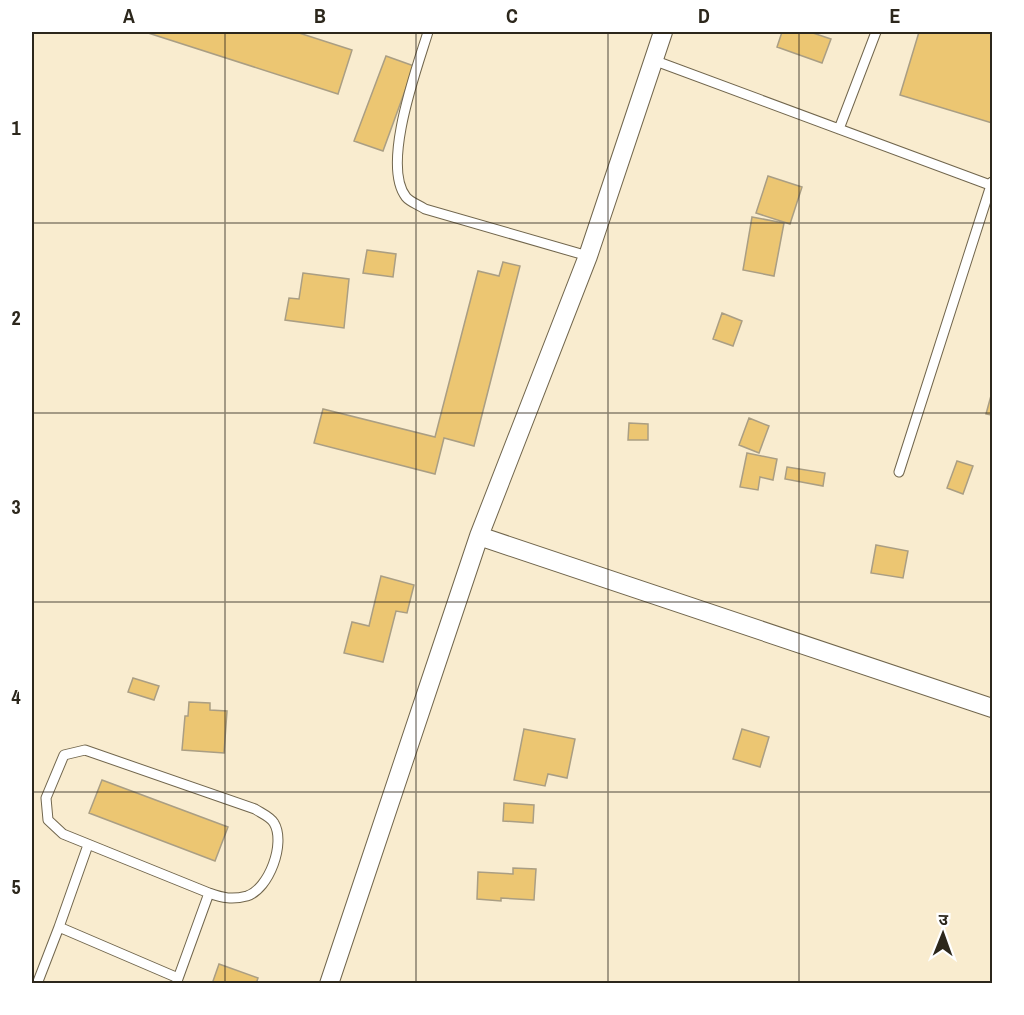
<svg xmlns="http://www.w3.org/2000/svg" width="1024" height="1015" viewBox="0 0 1024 1015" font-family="'Archivo Narrow','Noto Sans Devanagari',sans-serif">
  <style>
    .building { fill: #ecc672; stroke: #aa9e83; stroke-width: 1.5 }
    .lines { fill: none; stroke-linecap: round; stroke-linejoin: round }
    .lane-casing { stroke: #71664d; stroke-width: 11 }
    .street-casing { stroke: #71664d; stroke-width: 20 }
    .lane { stroke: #fff; stroke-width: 9 }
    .street { stroke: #fff; stroke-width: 18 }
    .grid { fill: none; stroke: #2c271c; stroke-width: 1.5; stroke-opacity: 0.55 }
    .neatline { fill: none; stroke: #2c271c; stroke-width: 2 }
    .grid-label { font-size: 20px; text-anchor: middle; font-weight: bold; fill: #2c271c }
  </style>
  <rect width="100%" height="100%" fill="#f9eccf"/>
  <!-- building -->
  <path class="building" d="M 145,32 L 296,32 L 352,50 L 338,94 Z
    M 782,32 L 810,32 L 831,39 L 822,63 L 777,47 Z
    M 919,32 L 992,32 L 992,123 L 900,95 Z
    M 386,56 L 414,66 L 383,151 L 354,141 Z
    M 768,176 L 802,187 L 790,224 L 756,213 Z
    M 752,217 L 784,223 L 774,276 L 743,270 Z
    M 367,250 L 396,254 L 393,277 L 363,273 Z
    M 503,262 L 520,266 L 474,446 L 444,438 L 435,474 L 314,443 L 323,409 L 435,437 L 478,271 L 499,276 Z
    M 303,273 L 349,279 L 344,328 L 285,320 L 289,298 L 299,299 Z
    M 722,313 L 742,321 L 733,346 L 713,339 Z
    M 992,392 L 992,415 L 986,414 Z
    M 749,418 L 769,426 L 759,453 L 739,445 Z
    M 629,423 L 648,424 L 648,440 L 628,440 Z
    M 747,453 L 777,459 L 773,480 L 760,477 L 758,490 L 740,487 Z
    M 957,461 L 973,466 L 963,494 L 947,488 Z
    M 787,467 L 825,473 L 823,486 L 785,479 Z
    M 876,545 L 908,551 L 903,578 L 871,573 Z
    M 381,576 L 414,585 L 407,613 L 396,611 L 383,662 L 344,653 L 352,622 L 369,626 Z
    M 133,678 L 159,686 L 154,700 L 128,692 Z
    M 189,702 L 210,703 L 210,710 L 227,711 L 224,753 L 182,750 L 185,716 L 188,716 Z
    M 524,729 L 575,739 L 567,778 L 548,774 L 545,786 L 514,780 Z
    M 742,729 L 769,737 L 760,767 L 733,759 Z
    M 102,780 L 228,827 L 215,861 L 89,813 Z
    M 504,803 L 534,805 L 533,823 L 503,821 Z
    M 513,868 L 536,869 L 534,900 L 501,898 L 501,901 L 477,899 L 478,872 L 513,874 Z
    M 219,964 L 258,978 L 256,984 L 212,984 Z"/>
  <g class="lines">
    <defs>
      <path id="lane" d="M 428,32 C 417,68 381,165 406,197 C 410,202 419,205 425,209 L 588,256
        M 653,60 L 990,185
        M 839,129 L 876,32
        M 899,472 L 992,182
        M 85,750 L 255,809 C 261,813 271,817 274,823 C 286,843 269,889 247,896 C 232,900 223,898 209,893 L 63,834 L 48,820 L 46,798 L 64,755 Z
        M 88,845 L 59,927 L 178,978
        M 37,984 L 59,927
        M 176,984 L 209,893"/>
      <path id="street" d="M 479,536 L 992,708
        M 329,984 L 479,536 L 588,256 L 663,32"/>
    </defs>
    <!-- lane casing -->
    <use href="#lane" class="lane-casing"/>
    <!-- street casing -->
    <use href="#street" class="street-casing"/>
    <!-- lane -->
    <use href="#lane" class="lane"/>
    <!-- street -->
    <use href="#street" class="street"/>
  </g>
  <!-- grid -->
  <path class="grid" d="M 225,32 L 225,984M 416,32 L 416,984M 608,32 L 608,984M 799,32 L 799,984M 32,223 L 992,223M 32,413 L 992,413M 32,602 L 992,602M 32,792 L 992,792"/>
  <!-- border -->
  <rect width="1024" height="1015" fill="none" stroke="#ffffff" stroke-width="66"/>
  <!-- north arrow -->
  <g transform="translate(943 934) rotate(1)" stroke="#ffffff" stroke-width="4.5" paint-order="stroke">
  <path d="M0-4.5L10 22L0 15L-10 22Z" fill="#2c271c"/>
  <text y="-9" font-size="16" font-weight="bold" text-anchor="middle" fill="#2c271c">उ</text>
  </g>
  <rect x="33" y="33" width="958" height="949" class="neatline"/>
  <g class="grid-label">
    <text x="129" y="23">A</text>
    <text x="320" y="23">B</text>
    <text x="512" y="23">C</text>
    <text x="704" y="23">D</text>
    <text x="895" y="23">E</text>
    <text x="16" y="135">1</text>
    <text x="16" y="325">2</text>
    <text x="16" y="514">3</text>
    <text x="16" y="704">4</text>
    <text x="16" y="894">5</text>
  </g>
</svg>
